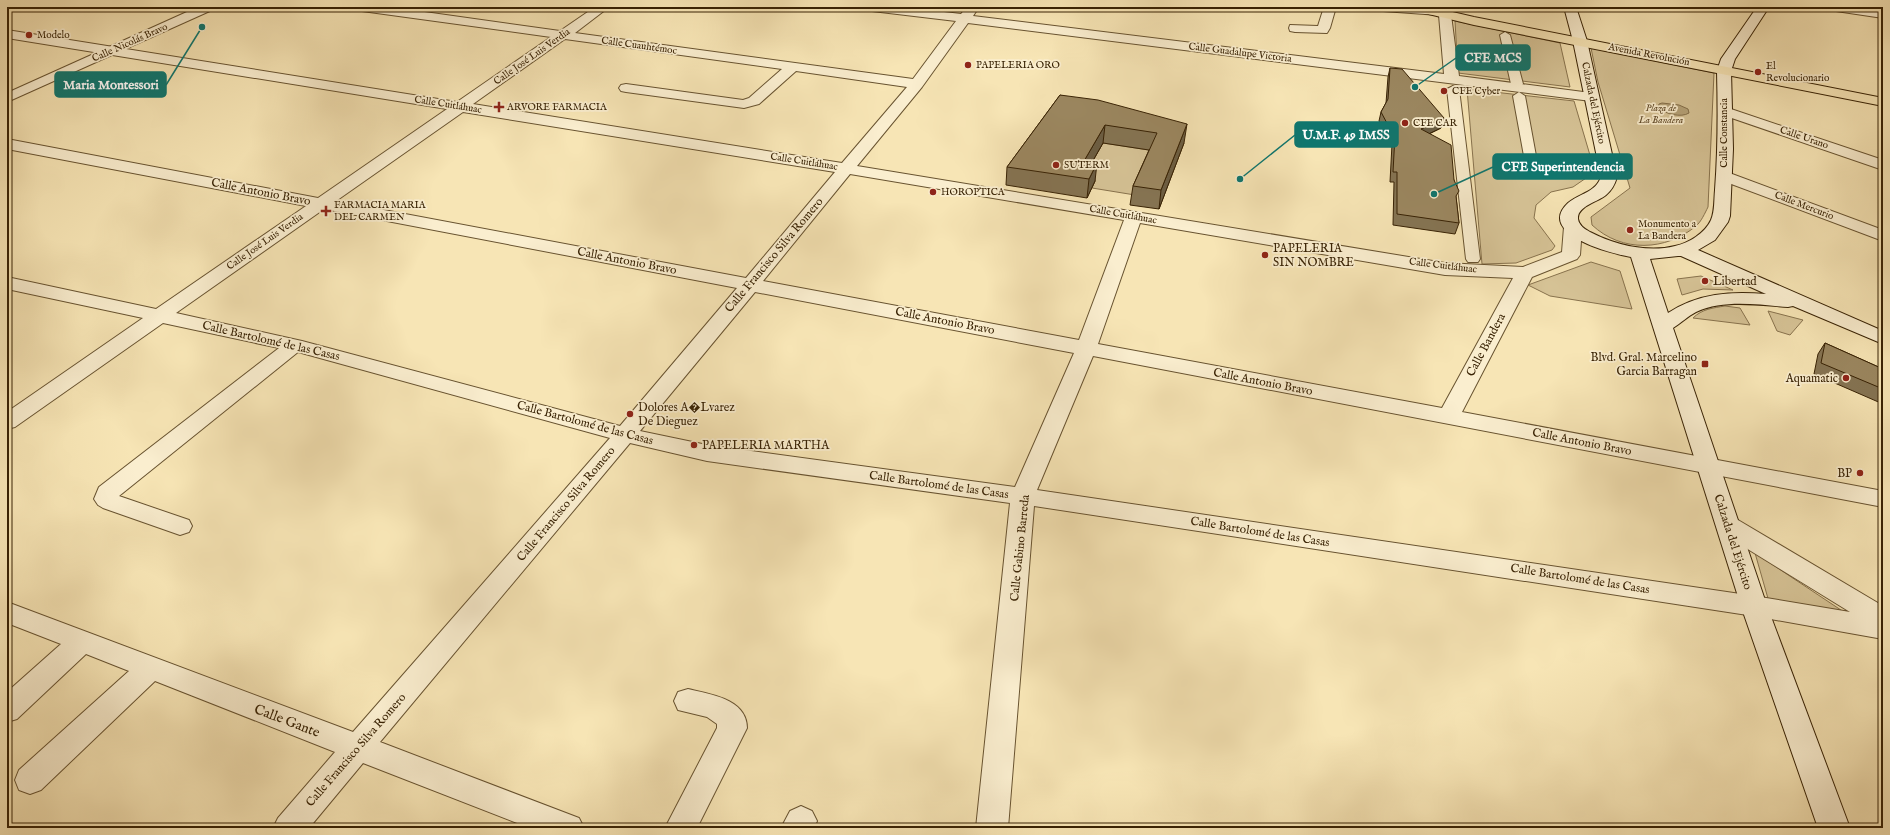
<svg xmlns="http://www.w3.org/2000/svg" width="1890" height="835" viewBox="0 0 1890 835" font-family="'IM FELL English',serif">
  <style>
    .green { fill: #d7c497; stroke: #88734e }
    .water { fill: #b6a379; stroke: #846f4a }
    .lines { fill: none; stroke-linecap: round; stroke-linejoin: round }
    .pedestrian-casing { stroke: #685330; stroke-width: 2 }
    .minor-casing { stroke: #685330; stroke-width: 2 }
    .tertiary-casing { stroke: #685330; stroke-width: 2 }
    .secondary-casing { stroke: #382204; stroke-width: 2 }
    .primary-casing { stroke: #382204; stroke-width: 2 }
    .pedestrian { fill: #faeecf; fill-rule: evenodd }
    .minor { fill: #faeecf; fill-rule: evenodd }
    .tertiary { fill: #faeecf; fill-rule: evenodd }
    .secondary { fill: #faeecf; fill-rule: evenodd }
    .primary { fill: #f7e5b5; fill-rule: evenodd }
    .wall { fill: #857453; stroke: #382204 }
    .shaded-wall { fill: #6c5e43; stroke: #382204 }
    .building { fill: #9b8760; stroke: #382204 }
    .poi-dot { fill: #8f2418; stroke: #faeecf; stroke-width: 1.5 }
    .labels { text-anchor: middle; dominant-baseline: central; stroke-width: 3.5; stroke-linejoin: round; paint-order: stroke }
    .far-poi-label { font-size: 10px; fill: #382204; stroke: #faeecf; text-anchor: start }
    .far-street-label { font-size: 10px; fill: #382204; stroke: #faeecf }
    .far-park-label { font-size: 10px; font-style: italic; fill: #604a29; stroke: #faeecf }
    .street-label { font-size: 12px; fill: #382204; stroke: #faeecf }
    .poi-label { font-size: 12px; fill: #382204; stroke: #faeecf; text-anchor: start }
    .near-street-label { font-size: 14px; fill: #382204; stroke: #faeecf }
    .leader { fill: none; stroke: #0f766e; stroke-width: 1.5 }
    .callout-dot { fill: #0f766e; stroke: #faeecf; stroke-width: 1.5 }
    .callout { fill: #0f766e; stroke: #0f766e; stroke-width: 1.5 }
    .callout-label { font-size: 13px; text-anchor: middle; font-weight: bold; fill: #fff }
  </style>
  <rect width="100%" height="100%" fill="#f7e5b5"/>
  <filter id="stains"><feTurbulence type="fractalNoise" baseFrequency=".005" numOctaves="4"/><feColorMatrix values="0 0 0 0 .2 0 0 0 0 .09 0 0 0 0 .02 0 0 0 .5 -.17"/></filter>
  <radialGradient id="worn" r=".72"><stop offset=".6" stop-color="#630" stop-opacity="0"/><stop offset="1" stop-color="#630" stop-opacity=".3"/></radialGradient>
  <!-- green -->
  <path class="green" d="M 1455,21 L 1560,43 L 1570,87 L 1458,73 Z
    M 1591,48 L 1714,73 L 1708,207 C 1705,213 1701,222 1696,226 C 1666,251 1622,253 1592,225 L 1591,217 L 1630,188 L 1598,82 Z
    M 1467,89 L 1574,101 L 1592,162 L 1589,176 L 1573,187 L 1551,192 L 1536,205 L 1534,218 L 1555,246 L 1552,250 L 1516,263 L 1482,264 Z
    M 1103,143 L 1155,151 L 1135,195 L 1092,188 L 1095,181 L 1083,179 Z
    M 1591,262 L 1620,271 L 1632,309 L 1550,296 L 1528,285 Z
    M 1701,276 L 1733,290 L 1703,289 L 1682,295 L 1677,279 Z
    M 1725,306 L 1740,308 L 1750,325 L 1693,318 C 1702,309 1713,308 1725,306 Z
    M 1768,311 L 1803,320 L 1790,335 L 1777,331 Z
    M 1755,553 L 1853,618 L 1769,602 Z"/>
  <!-- water -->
  <path class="water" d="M 1662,103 L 1679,105 L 1688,109 L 1689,113 C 1681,118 1666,114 1658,108 L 1659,104 Z"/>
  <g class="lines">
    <defs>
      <path id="pedestrian" d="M 1505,32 L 1510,35 L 1523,84 L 1521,86 L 1517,87 L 1511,84 L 1500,35 Z
        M 1453,86 L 1459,89 L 1480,259 L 1478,262 L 1468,262 L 1466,259 L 1447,89 Z
        M 1519,92 L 1525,96 L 1536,156 L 1535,159 L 1525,159 L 1524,156 L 1513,96 Z"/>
      <path id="minor" d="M 356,7 L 389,7 L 560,31 L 595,7 L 609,7 L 575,33 L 913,79 L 956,21 L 872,11 L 866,7 L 902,7 L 961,14 L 967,7 L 979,7 L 973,16 L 1444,74 L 1439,15 L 1383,11 L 1377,7 L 1422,7 L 1439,9 L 1441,12 L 1449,12 L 1451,15 L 1459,76 L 1591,93 L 1596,94 L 1598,97 L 1596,100 L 1591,101 L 968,23 L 922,87 L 857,166 L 1445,263 L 1523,267 L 1562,252 L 1564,227 L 1567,223 L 1573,222 L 1579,223 L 1582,227 L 1580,255 L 1577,259 L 1532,277 L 1462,412 L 1883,491 L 1883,507 L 1093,356 L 1037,490 L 1754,596 L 1850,612 L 1720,532 L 1717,526 L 1720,520 L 1729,517 L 1738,520 L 1883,606 L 1883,639 L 1754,616 L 1034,506 L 1008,828 L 976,828 L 1010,503 L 707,461 L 630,443 L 380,742 L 579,818 L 584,828 L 530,828 L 363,763 L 309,828 L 273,828 L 278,818 L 335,752 L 155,681 L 41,790 L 30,794 L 19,790 L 15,780 L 19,770 L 129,671 L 86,654 L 17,719 L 7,722 L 7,692 L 61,644 L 7,623 L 7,602 L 353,732 L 610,438 L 298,352 L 119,496 L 189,520 L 192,526 L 189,532 L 180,535 L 103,508 L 98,505 L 94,499 L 99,487 L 279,348 L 163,323 L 15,427 L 7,429 L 7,412 L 143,318 L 7,289 L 7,277 L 156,309 L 306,206 L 7,149 L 7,139 L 318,198 L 447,109 L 7,38 L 7,30 L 457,102 L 551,37 L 362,11 ZM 565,39 L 782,69 L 749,98 L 743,100 L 626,84 L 621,85 L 619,88 L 621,91 L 626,92 L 744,108 L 759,104 L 796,71 L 907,87 L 842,163 L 473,104 ZM 463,112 L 835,172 L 746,278 L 336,201 ZM 850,174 L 1124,220 L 1079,340 L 763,281 ZM 324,209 L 737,288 L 620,426 L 302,341 L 176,313 ZM 1140,223 L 1445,275 L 1513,278 L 1442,408 L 1098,344 ZM 755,292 L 1074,353 L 1015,487 L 707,445 L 640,431 Z
        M 1324,7 L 1336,7 L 1330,28 L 1327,33 L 1295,32 L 1290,31 L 1289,28 L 1290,25 L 1318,26 Z
        M 1830,7 L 1861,7 L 1883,10 L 1883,18 L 1836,11 Z
        M 1725,107 L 1883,160 L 1883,170 L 1720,114 L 1718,111 L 1720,108 Z
        M 1724,171 L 1883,230 L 1883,241 L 1718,179 L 1716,176 L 1718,173 Z
        M 688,689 C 710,694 747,699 747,728 L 697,828 L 665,828 L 717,728 L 717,724 L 707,717 L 678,710 L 674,701 L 678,692 Z
        M 801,806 L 812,811 L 817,821 L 814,828 L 781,828 L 790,811 Z"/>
      <path id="tertiary" d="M 198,7 L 214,7 L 212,10 L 7,102 L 7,93 Z"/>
      <path id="secondary" d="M 1564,7 L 1576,7 L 1587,41 L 1617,177 C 1615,184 1612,190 1606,195 C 1598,202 1577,206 1578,219 C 1579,226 1585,229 1590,232 C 1615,245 1648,253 1675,246 C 1689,243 1705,233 1711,220 C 1715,211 1714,199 1715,190 C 1718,150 1718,111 1717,71 L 1721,59 L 1757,7 L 1769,7 L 1735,59 L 1731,71 L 1733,149 L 1730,216 L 1728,222 L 1715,240 L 1698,250 L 1883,331 L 1883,344 L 1793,306 L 1788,307 C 1759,305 1724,299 1696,312 C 1688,316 1681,323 1673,328 L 1767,606 L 1850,828 L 1818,828 L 1741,606 L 1631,257 C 1613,254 1535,234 1568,203 C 1580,193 1595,193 1601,177 L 1573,41 ZM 1678,256 L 1681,256 L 1766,294 C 1731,291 1698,293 1668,313 L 1650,259 Z"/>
      <path id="primary" d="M 1410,7 L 1431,7 L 1474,17 L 1883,98 L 1883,106 L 1474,25 L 1412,10 Z"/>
    </defs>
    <!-- pedestrian casing -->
    <use href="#pedestrian" class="pedestrian-casing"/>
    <!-- minor casing -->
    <use href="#minor" class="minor-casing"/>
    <!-- tertiary casing -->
    <use href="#tertiary" class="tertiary-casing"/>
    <!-- secondary casing -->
    <use href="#secondary" class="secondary-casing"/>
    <!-- primary casing -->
    <use href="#primary" class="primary-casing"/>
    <!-- pedestrian -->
    <use href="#pedestrian" class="pedestrian"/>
    <!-- minor -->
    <use href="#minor" class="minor"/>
    <!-- tertiary -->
    <use href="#tertiary" class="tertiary"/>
    <!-- secondary -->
    <use href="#secondary" class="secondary"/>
    <!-- primary -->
    <use href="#primary" class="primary"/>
  </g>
  <!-- wall -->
  <path class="wall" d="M 1390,68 L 1441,128 L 1429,134 L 1454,180 L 1459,223 L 1455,234 L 1393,225 L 1394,182 L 1390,182 L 1392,144 L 1384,143 L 1386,136 L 1379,121 L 1381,112 L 1386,103 L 1388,77 Z
    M 1060,95 L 1184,143 L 1159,209 L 1130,205 L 1133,186 L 1149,150 L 1103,143 L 1092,162 L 1095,181 L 1087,198 L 1006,185 L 1007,167 Z
    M 1825,343 L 1883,369 L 1883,404 L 1814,374 L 1818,354 Z"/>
  <!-- shaded-wall -->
  <path class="shaded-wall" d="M 1444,118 L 1441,128 L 1418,139 L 1421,129 Z
    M 1187,124 L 1184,143 L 1159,209 L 1161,190 Z
    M 1105,125 L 1103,143 L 1083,178 L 1084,161 Z
    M 1097,163 L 1095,181 L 1087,198 L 1089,179 Z"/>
  <!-- building -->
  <path class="building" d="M 1390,68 L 1402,69 L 1444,118 L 1421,129 L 1451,145 L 1454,180 L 1459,191 L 1456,196 L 1459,223 L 1397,214 L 1397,172 L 1393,172 L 1395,135 L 1387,134 L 1389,127 L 1381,112 L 1388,99 Z
    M 1060,95 L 1098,100 L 1187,124 L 1161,190 L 1133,186 L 1157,133 L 1105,125 L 1084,161 L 1097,163 L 1089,179 L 1007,167 Z
    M 1825,343 L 1883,369 L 1883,389 L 1821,363 Z"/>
  <!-- markers -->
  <g class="poi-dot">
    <circle cx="29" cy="35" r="4"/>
    <circle cx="968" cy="65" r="4"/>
    <circle cx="1758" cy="72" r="4"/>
    <circle cx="1444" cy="91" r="4"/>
    <path d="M497 101h4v4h4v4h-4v4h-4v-4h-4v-4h4z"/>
    <circle cx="1405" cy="123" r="4"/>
    <circle cx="1056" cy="165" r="4"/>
    <circle cx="933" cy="192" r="4"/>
    <path d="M324 205h4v4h4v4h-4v4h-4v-4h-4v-4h4z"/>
    <circle cx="1630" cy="230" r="4"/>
    <circle cx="1265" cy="255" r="4"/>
    <circle cx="1705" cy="281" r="4"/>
    <rect x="1701" y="360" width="8" height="8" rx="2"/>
    <circle cx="1846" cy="378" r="4"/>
    <circle cx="630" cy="414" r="4"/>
    <circle cx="694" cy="445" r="4"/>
    <circle cx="1860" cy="473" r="4"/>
  </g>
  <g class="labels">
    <!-- far-poi labels -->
    <g class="far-poi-label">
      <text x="37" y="35">Modelo</text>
      <text x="976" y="65">PAPELERIA ORO</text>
      <text x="1766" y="66">El<tspan x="1766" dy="12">Revolucionario</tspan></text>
      <text x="1452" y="91">CFE Cyber</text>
      <text x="507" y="107">ARVORE FARMACIA</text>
      <text x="1413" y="123">CFE CAR</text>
      <text x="1064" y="165">SUTERM</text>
      <text x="941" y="192">HOROPTICA</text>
      <text x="334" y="205">FARMACIA MARIA<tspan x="334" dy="12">DEL CARMEN</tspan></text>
      <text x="1638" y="224">Monumento a<tspan x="1638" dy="12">La Bandera</tspan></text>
    </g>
    <!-- far-street labels -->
    <g class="far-street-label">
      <text transform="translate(130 43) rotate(-24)">Calle Nicolás Bravo</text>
      <text transform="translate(639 46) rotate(8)">Calle Cuauhtémoc</text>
      <text transform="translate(1240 53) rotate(7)">Calle Guadalupe Victoria</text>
      <text transform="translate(1649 55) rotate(11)">Avenida Revolución</text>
      <text transform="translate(532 57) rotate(-35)">Calle José Luis Verdia</text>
      <text transform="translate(1593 103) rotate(78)">Calzada del Ejército</text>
      <text transform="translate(448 105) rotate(9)">Calle Cuitláhuac</text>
      <text transform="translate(1724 133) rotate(-90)">Calle Constancia</text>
      <text transform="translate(1804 138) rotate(19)">Calle Urano</text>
      <text transform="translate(804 162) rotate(9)">Calle Cuitláhuac</text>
      <text transform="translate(1804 206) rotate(21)">Calle Mercurio</text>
      <text transform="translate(1123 215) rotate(10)">Calle Cuitláhuac</text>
      <text transform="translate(265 242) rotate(-35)">Calle José Luis Verdia</text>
      <text transform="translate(1443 266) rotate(7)">Calle Cuitláhuac</text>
    </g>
    <!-- far-park labels -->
    <g class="far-park-label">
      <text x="1661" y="108">Plaza de<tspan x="1661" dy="12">La Bandera</tspan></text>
    </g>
    <!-- street labels -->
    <g class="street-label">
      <text transform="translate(261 192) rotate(11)">Calle Antonio Bravo</text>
      <text transform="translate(774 255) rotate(-50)">Calle Francisco Silva Romero</text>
      <text transform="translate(627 261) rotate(11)">Calle Antonio Bravo</text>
      <text transform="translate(945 321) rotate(11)">Calle Antonio Bravo</text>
      <text transform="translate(271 341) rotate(13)">Calle Bartolomé de las Casas</text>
      <text transform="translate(1486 345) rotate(-62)">Calle Bandera</text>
      <text transform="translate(1263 382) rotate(11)">Calle Antonio Bravo</text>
      <text transform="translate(585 423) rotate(15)">Calle Bartolomé de las Casas</text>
      <text transform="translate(1582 442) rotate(11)">Calle Antonio Bravo</text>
      <text transform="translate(939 485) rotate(8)">Calle Bartolomé de las Casas</text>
      <text transform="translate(566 504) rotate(-50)">Calle Francisco Silva Romero</text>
      <text transform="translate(1260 532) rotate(9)">Calle Bartolomé de las Casas</text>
      <text transform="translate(1733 542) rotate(72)">Calzada del Ejército</text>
      <text transform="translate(1020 548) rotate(-84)">Calle Gabino Barreda</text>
      <text transform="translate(1580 579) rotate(9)">Calle Bartolomé de las Casas</text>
      <text transform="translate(356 750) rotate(-49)">Calle Francisco Silva Romero</text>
    </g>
    <!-- poi labels -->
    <g class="poi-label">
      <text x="1273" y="248">PAPELERIA<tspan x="1273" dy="14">SIN NOMBRE</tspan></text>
      <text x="1713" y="281">Libertad</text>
      <text x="1697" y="357" text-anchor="end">Blvd. Gral. Marcelino<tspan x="1697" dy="14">Garcia Barragan</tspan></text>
      <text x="1838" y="378" text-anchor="end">Aquamatic</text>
      <text x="638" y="407">Dolores A�Lvarez<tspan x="638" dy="14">De Dieguez</tspan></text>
      <text x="702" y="445">PAPELERIA MARTHA</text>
      <text x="1852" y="473" text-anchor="end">BP</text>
    </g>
    <!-- near-street labels -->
    <g class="near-street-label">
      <text transform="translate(287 721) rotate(21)">Calle Gante</text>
    </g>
  </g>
  <!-- callouts -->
  <path class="leader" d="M1415 87L1456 58M202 27L166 85M1240 179L1295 135M1434 194L1493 167"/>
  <g class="callout-dot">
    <circle cx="1415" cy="87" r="4"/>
    <circle cx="202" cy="27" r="4"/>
    <circle cx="1240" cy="179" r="4"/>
    <circle cx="1434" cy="194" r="4"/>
  </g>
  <g class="callout">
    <rect x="1456" y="45" width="74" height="25" rx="4"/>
    <rect x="55" y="72" width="111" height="25" rx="4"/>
    <rect x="1295" y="122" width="103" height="25" rx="4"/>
    <rect x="1493" y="154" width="139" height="25" rx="4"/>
  </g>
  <g class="callout-label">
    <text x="1493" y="62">CFE MCS</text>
    <text x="111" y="89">Maria Montessori</text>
    <text x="1346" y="139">U.M.F. 49 IMSS</text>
    <text x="1563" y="171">CFE Superintendencia</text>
  </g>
  <!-- margin -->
  <rect width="1890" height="835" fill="none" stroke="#f7e5b5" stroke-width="24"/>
  <rect x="8" y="8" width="1874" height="819" fill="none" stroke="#382204" stroke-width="2"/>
  <rect x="12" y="12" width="1866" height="811" fill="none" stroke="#382204"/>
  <rect width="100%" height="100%" filter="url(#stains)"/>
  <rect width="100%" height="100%" fill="url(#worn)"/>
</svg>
